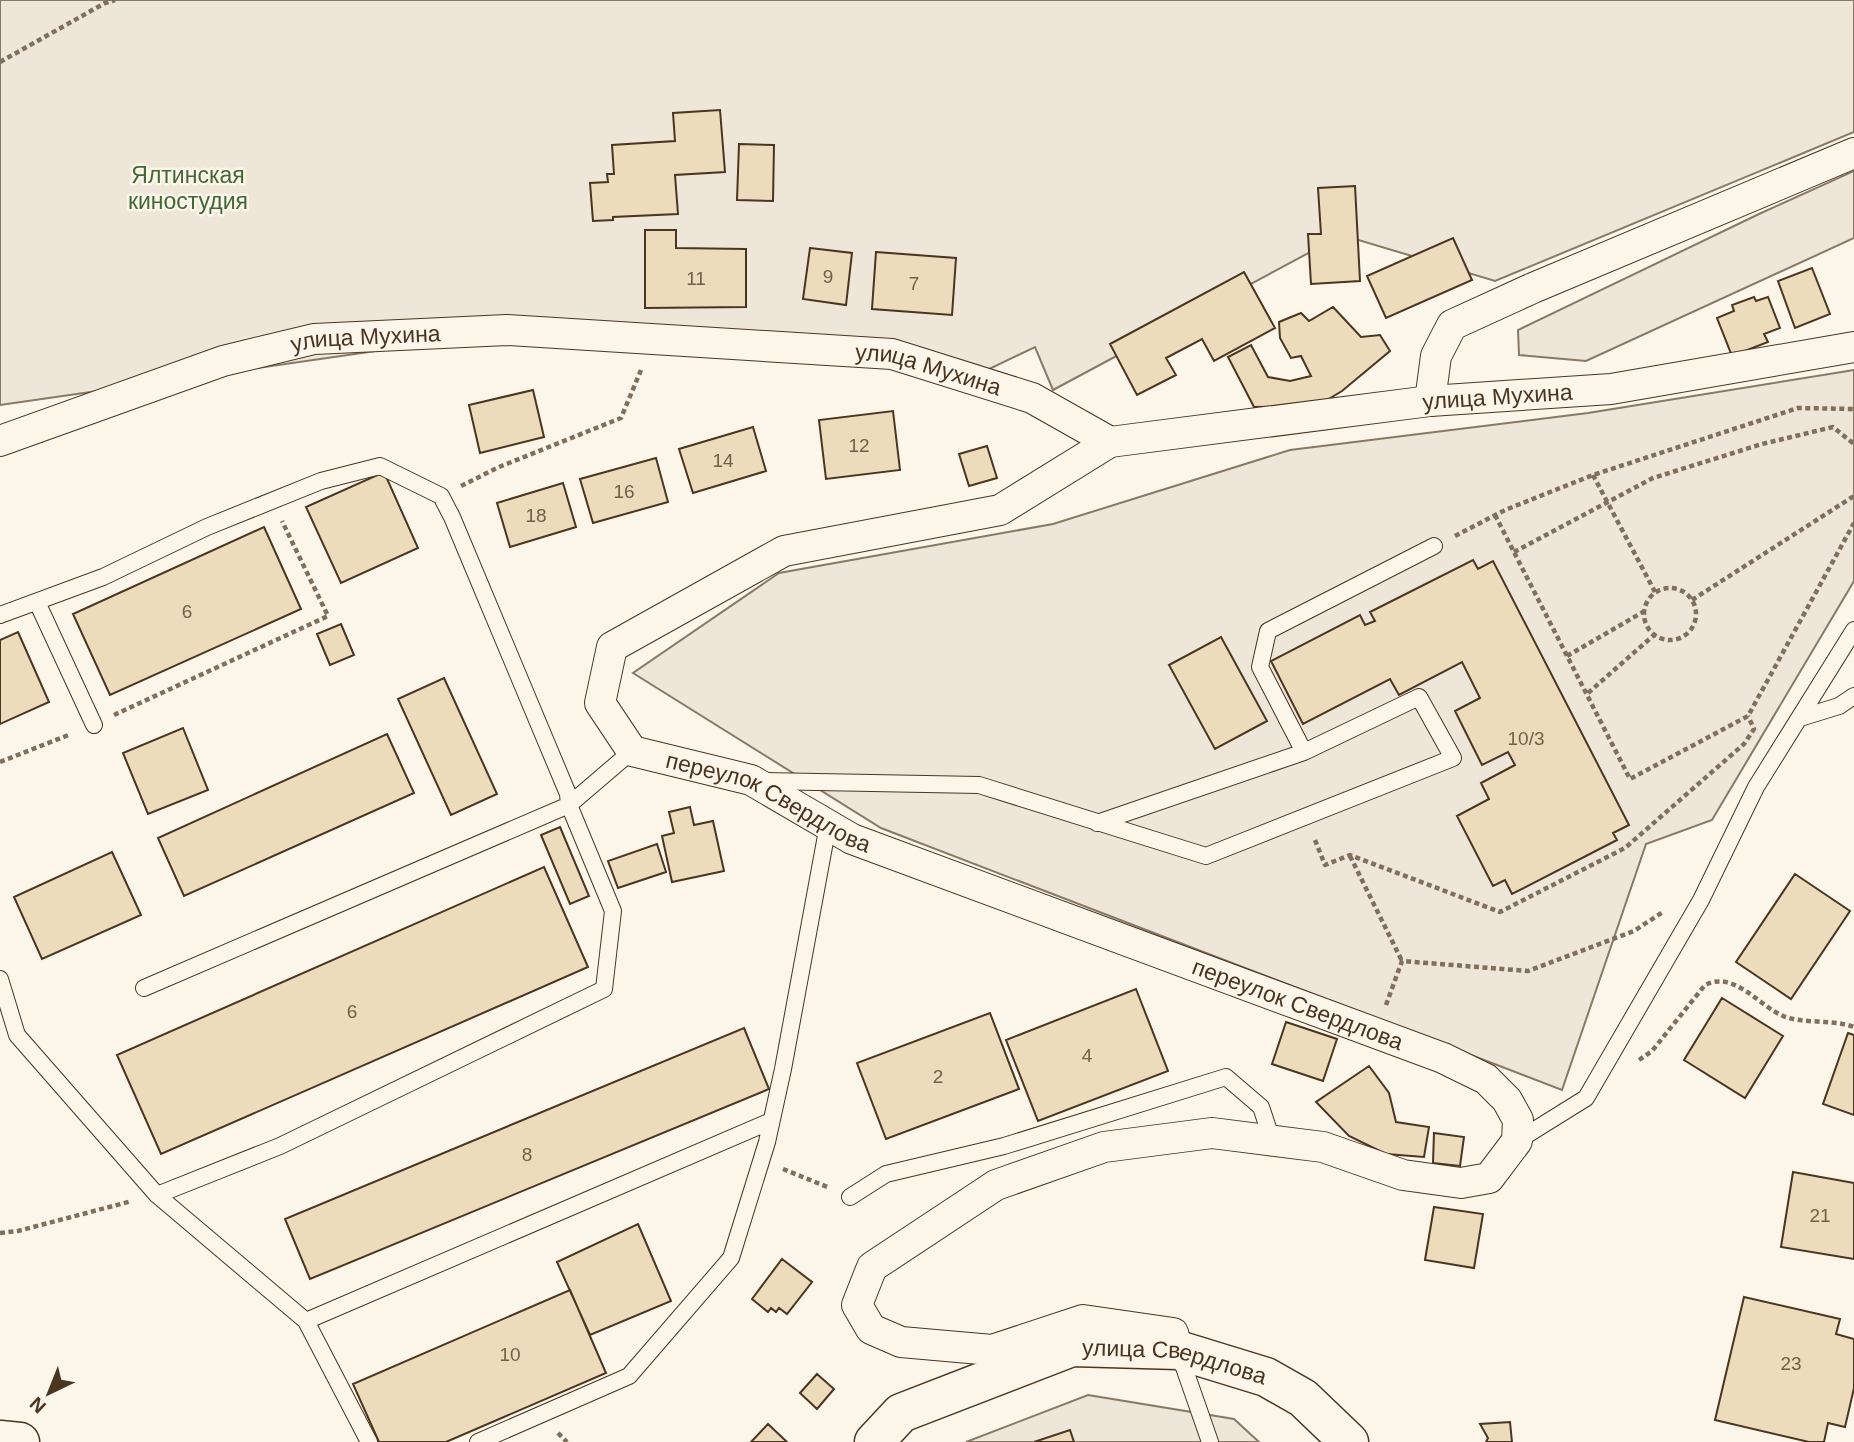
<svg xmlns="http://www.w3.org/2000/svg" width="1854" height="1442" viewBox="0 0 1854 1442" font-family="Arial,sans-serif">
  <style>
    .green { fill: #ede6d9; stroke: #887966; stroke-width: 2 }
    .building { fill: #ecdcbc; stroke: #4a3520; stroke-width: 2 }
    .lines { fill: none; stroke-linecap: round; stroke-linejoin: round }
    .lane-casing { stroke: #4a3520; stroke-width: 18 }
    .street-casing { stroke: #4a3520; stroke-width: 32 }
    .secondary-casing { stroke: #4a3520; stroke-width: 41 }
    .path { stroke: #7f6f5c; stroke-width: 4.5; stroke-dasharray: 5 3.5; stroke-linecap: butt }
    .lane { stroke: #fbf6e9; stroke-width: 16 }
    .street { stroke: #fbf6e9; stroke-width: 30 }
    .secondary { stroke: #fbf6e9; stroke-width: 38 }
    .labels { text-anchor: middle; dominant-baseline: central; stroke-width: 5; stroke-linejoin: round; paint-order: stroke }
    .number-label { font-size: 19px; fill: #725f47 }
    .park-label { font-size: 23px; fill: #436837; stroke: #fbf6e9 }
    .street-label { font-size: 23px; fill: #4a3520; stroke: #fbf6e9 }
  </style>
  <rect width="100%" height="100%" fill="#fbf6e9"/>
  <!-- green -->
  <path class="green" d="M 0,0 L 1854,0 L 1854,132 L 1495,281 L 1342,235 L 1053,390 L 1035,347 L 983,372 L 550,326 L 0,405 Z
    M 1854,171 L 1854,238 L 1586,361 L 1519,355 L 1518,330 L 1759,214 Z
    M 1854,370 L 1854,581 L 1712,820 L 1646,844 L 1562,1090 L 881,828 L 633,673 L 779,573 L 1053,524 L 1290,450 L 1588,413 Z
    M 1088,1395 L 1234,1419 L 1259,1442 L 966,1442 Z"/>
  <!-- building -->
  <path class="building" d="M 720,110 L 725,172 L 675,175 L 678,214 L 613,217 L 613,220 L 593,221 L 590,183 L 608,182 L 607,174 L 614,174 L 612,145 L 675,141 L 673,113 Z
    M 739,144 L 774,145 L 773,201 L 737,200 Z
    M 1355,186 L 1360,281 L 1311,284 L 1308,234 L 1321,234 L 1318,188 Z
    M 645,230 L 676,230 L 676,248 L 746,249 L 746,307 L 645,308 Z
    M 1453,238 L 1472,280 L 1386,318 L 1367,276 Z
    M 810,248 L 852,253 L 846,305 L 803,299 Z
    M 876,252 L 956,258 L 952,315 L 872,309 Z
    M 1812,268 L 1830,314 L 1795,328 L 1778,281 Z
    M 1244,272 L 1275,328 L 1214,361 L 1202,339 L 1166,358 L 1176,375 L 1137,395 L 1110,344 Z
    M 1754,297 L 1756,301 L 1768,297 L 1780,328 L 1764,334 L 1768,342 L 1732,356 L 1717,318 L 1734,311 L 1732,305 Z
    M 1333,307 L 1361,337 L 1380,335 L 1390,351 L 1342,391 L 1317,406 L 1254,407 L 1228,357 L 1251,345 L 1268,377 L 1290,381 L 1311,376 L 1301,356 L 1291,358 L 1280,338 L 1279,322 L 1301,313 L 1309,321 Z
    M 533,390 L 544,437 L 480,453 L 469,405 Z
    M 893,411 L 900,470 L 826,479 L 819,420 Z
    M 753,427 L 766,471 L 693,493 L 679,449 Z
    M 987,446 L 997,478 L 969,486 L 959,454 Z
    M 656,458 L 668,502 L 593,523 L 580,479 Z
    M 384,472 L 418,548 L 341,583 L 306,507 Z
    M 563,483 L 576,527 L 510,547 L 497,503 Z
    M 264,527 L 301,609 L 110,695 L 73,614 Z
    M 1473,560 L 1478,569 L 1493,561 L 1629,825 L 1613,833 L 1617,840 L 1512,894 L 1505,880 L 1493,886 L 1457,816 L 1489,799 L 1481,783 L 1515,765 L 1508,752 L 1482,765 L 1455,711 L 1480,698 L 1462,662 L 1399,695 L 1390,679 L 1303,724 L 1271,661 L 1360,615 L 1365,625 L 1375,621 L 1370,612 Z
    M 341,624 L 354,655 L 330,665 L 317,634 Z
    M 18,632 L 49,702 L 0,724 L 0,640 Z
    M 1221,637 L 1267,721 L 1215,749 L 1169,665 Z
    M 444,678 L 497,794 L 451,815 L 398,699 Z
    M 183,728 L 208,790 L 148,814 L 123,753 Z
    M 387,734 L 414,793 L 184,896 L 158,838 Z
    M 690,807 L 694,825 L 713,821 L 724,871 L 672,882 L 662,836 L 674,833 L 669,812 Z
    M 560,827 L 589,896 L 570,904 L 541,835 Z
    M 657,844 L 666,872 L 618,888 L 608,861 Z
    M 112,852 L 141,915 L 42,959 L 14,897 Z
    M 544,867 L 588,967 L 161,1154 L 117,1055 Z
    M 1795,874 L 1850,911 L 1791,999 L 1736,962 Z
    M 1136,989 L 1168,1071 L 1038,1121 L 1006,1040 Z
    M 1722,998 L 1783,1036 L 1745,1098 L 1684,1060 Z
    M 990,1013 L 1019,1089 L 886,1139 L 857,1063 Z
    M 1286,1022 L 1337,1039 L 1323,1081 L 1272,1064 Z
    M 744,1028 L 769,1089 L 310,1279 L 285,1219 Z
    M 1848,1033 L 1854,1035 L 1854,1115 L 1823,1104 Z
    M 1369,1066 L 1389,1093 L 1396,1122 L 1429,1127 L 1424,1157 L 1386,1154 L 1349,1136 L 1316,1102 Z
    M 1434,1133 L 1464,1137 L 1460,1166 L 1433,1163 Z
    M 1793,1172 L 1854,1183 L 1854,1259 L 1781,1247 Z
    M 1434,1207 L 1483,1214 L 1474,1268 L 1425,1260 Z
    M 638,1224 L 671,1301 L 590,1335 L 557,1262 Z
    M 782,1259 L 812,1282 L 787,1314 L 779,1308 L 776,1312 L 771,1308 L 768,1312 L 752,1299 Z
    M 570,1290 L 606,1373 L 446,1442 L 379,1442 L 353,1384 Z
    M 1744,1297 L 1840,1319 L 1836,1334 L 1854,1339 L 1854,1388 L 1845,1427 L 1828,1423 L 1824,1442 L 1809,1442 L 1715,1420 Z
    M 817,1374 L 834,1389 L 817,1409 L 800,1393 Z
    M 1510,1422 L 1512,1442 L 1486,1442 L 1488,1438 L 1480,1424 Z
    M 768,1424 L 787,1442 L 751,1442 Z
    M 1070,1430 L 1074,1442 L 1034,1442 Z"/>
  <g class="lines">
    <defs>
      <path id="lane" d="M 37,602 L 94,725
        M 0,615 L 103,577 L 207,527 L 321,481 L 380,466 L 441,496 L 452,517 L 568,794 L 569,805 L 613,911 L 604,989 L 280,1146 L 157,1195
        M 1800,718 L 1839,706 L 1854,696
        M 764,781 L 979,785 L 1206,856 L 1453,758 L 1419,697 L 1304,752
        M 1097,823 L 1304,752 L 1260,667 L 1268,631 L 1434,546
        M 0,979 L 17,1035 L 157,1195 L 306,1321 L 771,1121
        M 144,988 L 569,805 L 632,751
        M 1517,1141 L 1586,1098 L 1701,900 L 1756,787 L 1854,630
        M 850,1197 L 886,1174 L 1004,1146 L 1226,1077 L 1261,1107 L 1272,1140
        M 306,1321 L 369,1442
        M 1179,1353 L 1210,1442
        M 478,1442 L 629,1376 L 731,1258 L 767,1142 L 783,1069 L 828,825"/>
      <g id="street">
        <path d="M 1430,401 L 1436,356 L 1452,325 L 1533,288 L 1854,153"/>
        <path id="s1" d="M 0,441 L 223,361 L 314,339 L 507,330 L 892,354 L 1032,398 L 1110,442 L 1430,401 L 1611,389 L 1854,347"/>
        <path id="s2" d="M 1110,442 L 1000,510 L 784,551 L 612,647 L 600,703 L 632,751 L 751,780 L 852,839 L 1443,1058 L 1486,1079 L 1507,1100 L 1518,1120 L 1517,1141 L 1489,1178 L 1461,1183 L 1403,1175 L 1323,1147 L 1212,1133 L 1104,1147 L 996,1185 L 872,1267 L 857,1305 L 871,1329 L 901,1342 L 992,1350 L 1083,1320 L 1173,1333 L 1178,1350"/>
      </g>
      <g id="secondary">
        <path d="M 0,1440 L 20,1442"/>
        <path id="s3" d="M 874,1442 L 901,1413 L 1072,1347 L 1178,1350 L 1266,1377 L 1303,1398 L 1349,1442"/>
      </g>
    </defs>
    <!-- lane casing -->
    <use href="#lane" class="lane-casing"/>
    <!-- street casing -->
    <use href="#street" class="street-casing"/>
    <!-- secondary casing -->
    <use href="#secondary" class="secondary-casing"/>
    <!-- path -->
    <path class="path" d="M 0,62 L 105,3 L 115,0
      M 1593,475 L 1655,592
      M 461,486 L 499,467 L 621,418 L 641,370
      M 1495,515 L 1630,779 L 1748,716 L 1854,523
      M 1455,536 L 1505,510 L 1593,475 L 1798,408 L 1854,409
      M 1514,552 L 1653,478 L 1762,444 L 1833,427 L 1854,444
      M1644 614a26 26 0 1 1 52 0a26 26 0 1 1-52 0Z
      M 1692,600 L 1854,496
      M 1567,656 L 1643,612
      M 1588,693 L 1654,635
      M 114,715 L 328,616 L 282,521
      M 0,762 L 71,734
      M 1315,840 L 1325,865 L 1350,855 L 1500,912 L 1625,848 L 1744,744 L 1754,729 L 1748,716
      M 1350,856 L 1402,961
      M 1386,1005 L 1402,961 L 1528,971 L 1634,931 L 1663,912
      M 1639,1060 L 1652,1051 L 1705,985 C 1734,970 1759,1006 1783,1016 C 1801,1024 1832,1019 1854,1027
      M 783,1169 L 830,1188
      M 0,1233 L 18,1231 L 132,1201
      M 558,1433 L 567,1442"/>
    <!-- lane -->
    <use href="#lane" class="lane"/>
    <!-- street -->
    <use href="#street" class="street"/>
    <!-- secondary -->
    <use href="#secondary" class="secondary"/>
  </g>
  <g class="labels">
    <!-- number labels -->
    <g class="number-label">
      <text x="828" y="276">9</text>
      <text x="696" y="278">11</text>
      <text x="914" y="283">7</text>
      <text x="859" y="445">12</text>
      <text x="723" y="460">14</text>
      <text x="624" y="491">16</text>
      <text x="536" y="515">18</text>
      <text x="187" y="611">6</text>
      <text x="1526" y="738">10/3</text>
      <text x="352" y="1011">6</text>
      <text x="1087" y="1055">4</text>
      <text x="938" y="1076">2</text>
      <text x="527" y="1154">8</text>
      <text x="1820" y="1215">21</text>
      <text x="510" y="1354">10</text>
      <text x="1791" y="1363">23</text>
    </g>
    <!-- park labels -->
    <g class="park-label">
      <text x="188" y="175">Ялтинская<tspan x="188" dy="26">киностудия</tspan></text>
    </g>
    <!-- street labels -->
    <g class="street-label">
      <text stroke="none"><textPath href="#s1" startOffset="382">улица Мухина</textPath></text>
      <text stroke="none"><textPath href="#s1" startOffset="948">улица Мухина</textPath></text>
      <text stroke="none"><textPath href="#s1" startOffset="1536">улица Мухина</textPath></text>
      <text stroke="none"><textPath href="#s2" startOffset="808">переулок Свердлова</textPath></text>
      <text stroke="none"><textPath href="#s2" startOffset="1376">переулок Свердлова</textPath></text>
      <text stroke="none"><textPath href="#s3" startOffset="327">улица Свердлова</textPath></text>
    </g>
  </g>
  <!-- north arrow -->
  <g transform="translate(49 1393) rotate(223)" stroke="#fbf6e9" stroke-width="5" paint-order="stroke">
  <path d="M0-5L12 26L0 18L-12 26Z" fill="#4a3520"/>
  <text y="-10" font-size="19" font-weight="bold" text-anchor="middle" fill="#4a3520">N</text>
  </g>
</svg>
